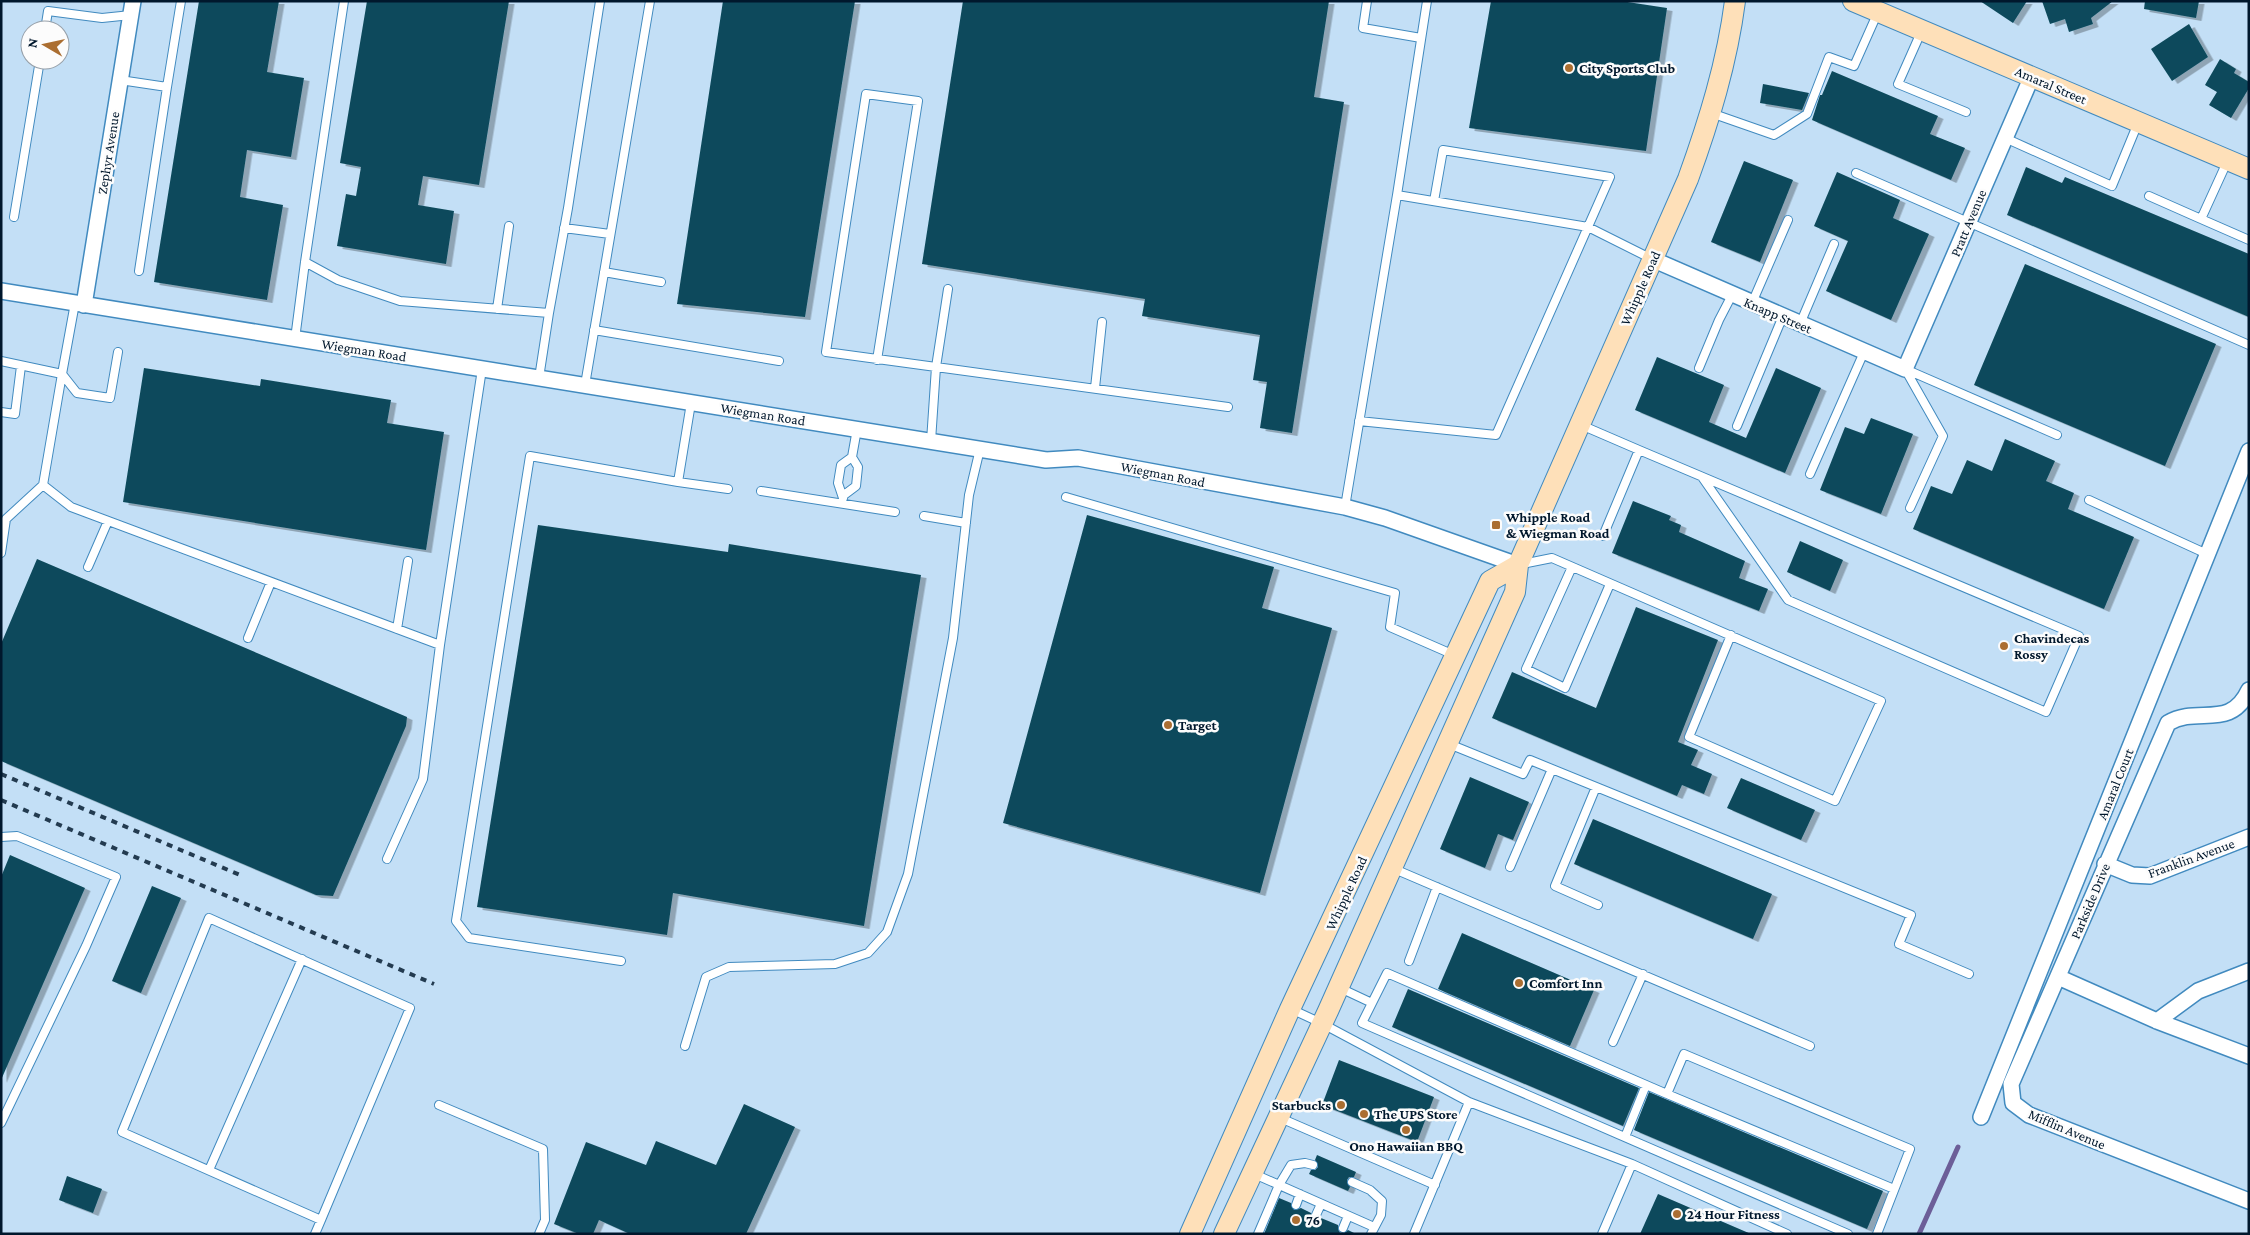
<svg xmlns="http://www.w3.org/2000/svg" width="2250" height="1235" viewBox="0 0 2250 1235" font-family="'Crimson Pro',serif">
  <style>
    .lines { fill: none; stroke-linecap: round; stroke-linejoin: round }
    .stream { stroke: #6c5e98; stroke-width: 5 }
    .building { fill: #0c4a5b; filter: url(#shadow) }
    .lane-casing { stroke: #418abf; stroke-width: 10 }
    .street-casing { stroke: #418abf; stroke-width: 18 }
    .secondary-casing { stroke: #418abf; stroke-width: 22 }
    .lane { stroke: #fff; stroke-width: 8 }
    .street { stroke: #fff; stroke-width: 15 }
    .secondary { stroke: #fee0b9; stroke-width: 20 }
    .rail { stroke: #233b50; stroke-width: 4; stroke-dasharray: 6 6; stroke-linecap: butt }
    .poi-dot { fill: #ab6e31; stroke: #fcfcfc; stroke-width: 2 }
    .labels { text-anchor: middle; dominant-baseline: central; stroke-width: 5; stroke-linejoin: round; paint-order: stroke }
    .poi-label { font-size: 14px; font-weight: bold; fill: #00172c; stroke: #fcfcfc; text-anchor: start }
    .street-label { font-size: 14px; fill: #00172c; stroke: #fcfcfc }
  </style>
  <defs>
    <filter id="shadow"><feDropShadow dx="5.5" dy="3" stdDeviation="0" flood-color="#0004"/></filter>
  </defs>
  <rect width="100%" height="100%" fill="#c3dff6"/>
  <g class="lines">
    <!-- stream -->
    <path class="stream" d="M 1919,1234 L 1958,1147"/>
  </g>
  <!-- building -->
  <path class="building" d="M 199,1 L 279,1 L 267,72 L 304,78 L 291,157 L 247,150 L 240,197 L 283,205 L 267,300 L 154,282 Z
    M 367,1 L 509,1 L 479,185 L 423,176 L 418,205 L 454,211 L 446,264 L 337,246 L 346,194 L 356,196 L 361,167 L 340,163 Z
    M 723,1 L 855,1 L 805,317 L 677,304 Z
    M 963,1 L 1329,1 L 1314,97 L 1344,102 L 1292,433 L 1260,428 L 1267,382 L 1253,380 L 1260,335 L 1142,316 L 1145,299 L 922,264 Z
    M 1491,1 L 1621,1 L 1667,8 L 1646,151 L 1469,128 Z
    M 1980,1 L 2027,1 L 2013,23 Z
    M 2042,1 L 2113,1 L 2091,18 L 2093,24 L 2069,32 L 2065,19 L 2050,24 Z
    M 2145,1 L 2199,1 L 2196,18 L 2144,9 Z
    M 2189,24 L 2208,57 L 2172,81 L 2151,49 Z
    M 2220,59 L 2236,69 L 2234,73 L 2249,82 L 2249,88 L 2231,118 L 2209,105 L 2217,92 L 2205,85 Z
    M 1832,71 L 1938,116 L 1930,134 L 1965,148 L 1951,180 L 1812,120 L 1820,95 L 1822,95 Z
    M 1763,84 L 1809,93 L 1802,110 L 1760,103 Z
    M 1744,161 L 1793,180 L 1760,262 L 1711,242 Z
    M 2026,167 L 2062,183 L 2065,177 L 2249,254 L 2249,317 L 2007,215 Z
    M 1837,172 L 1900,200 L 1893,218 L 1929,234 L 1891,320 L 1826,291 L 1848,241 L 1814,226 Z
    M 2025,264 L 2216,344 L 2165,466 L 1974,385 Z
    M 1657,357 L 1724,385 L 1709,422 L 1746,438 L 1776,368 L 1821,388 L 1785,473 L 1635,410 Z
    M 144,368 L 260,386 L 261,379 L 391,400 L 387,423 L 444,432 L 426,550 L 123,502 Z
    M 1871,418 L 1913,434 L 1881,514 L 1820,490 L 1845,427 L 1864,434 Z
    M 2005,439 L 2055,461 L 2046,481 L 2074,493 L 2068,509 L 2134,537 L 2104,609 L 1913,529 L 1931,486 L 1952,494 L 1967,460 L 1992,471 Z
    M 1633,501 L 1671,516 L 1669,520 L 1681,525 L 1679,532 L 1745,561 L 1739,578 L 1768,589 L 1759,611 L 1612,553 Z
    M 1087,515 L 1274,567 L 1262,608 L 1332,628 L 1260,893 L 1003,823 Z
    M 538,525 L 728,552 L 729,544 L 921,575 L 864,926 L 673,893 L 667,935 L 477,907 Z
    M 1800,541 L 1843,560 L 1830,591 L 1787,572 Z
    M 37,559 L 407,717 L 406,726 L 333,896 L 316,895 L 1,761 L 1,644 Z
    M 1636,607 L 1718,640 L 1678,742 L 1698,750 L 1691,765 L 1712,774 L 1704,794 L 1682,785 L 1677,796 L 1492,718 L 1512,672 L 1596,708 Z
    M 1470,777 L 1529,802 L 1513,840 L 1498,834 L 1485,868 L 1440,849 Z
    M 1741,778 L 1815,810 L 1801,840 L 1727,808 Z
    M 1593,819 L 1772,894 L 1753,939 L 1574,864 Z
    M 10,855 L 85,888 L 1,1080 L 1,877 Z
    M 152,886 L 181,898 L 141,993 L 112,981 Z
    M 1462,933 L 1594,990 L 1570,1046 L 1438,989 Z
    M 1408,989 L 1639,1088 L 1623,1126 L 1392,1027 Z
    M 1339,1060 L 1434,1097 L 1417,1142 L 1322,1105 Z
    M 1649,1092 L 1883,1191 L 1867,1229 L 1634,1130 Z
    M 744,1104 L 795,1127 L 746,1234 L 630,1234 L 599,1220 L 593,1234 L 579,1234 L 554,1224 L 586,1142 L 646,1165 L 656,1141 L 716,1165 Z
    M 1317,1155 L 1356,1172 L 1354,1177 L 1349,1177 L 1347,1180 L 1350,1187 L 1348,1191 L 1309,1174 L 1311,1170 L 1315,1170 L 1318,1167 L 1315,1160 Z
    M 67,1176 L 102,1189 L 93,1213 L 59,1200 Z
    M 1658,1194 L 1751,1234 L 1640,1234 Z
    M 1279,1198 L 1291,1203 L 1294,1210 L 1301,1208 L 1311,1213 L 1313,1220 L 1317,1220 L 1321,1218 L 1338,1225 L 1338,1229 L 1340,1233 L 1344,1233 L 1348,1230 L 1356,1234 L 1264,1234 Z"/>
  <g class="lines">
    <defs>
      <path id="lane" d="M 1367,1 L 1363,28 L 1421,38
        M 1427,1 L 1397,195 L 1588,227 L 1652,259
        M 45,30 L 48,11 L 102,18 L 131,15
        M 1922,30 L 1898,84 L 1966,112
        M 120,80 L 167,87 L 181,1
        M 1711,113 L 1774,135 L 1807,114 L 1829,57 L 1854,66 L 1878,12
        M 2005,138 L 2112,186 L 2138,123
        M 1856,173 L 2249,345
        M 2149,196 L 2201,219 L 2227,162
        M 14,217 L 40,60
        M 2201,219 L 2249,240
        M 564,228 L 610,234
        M 305,262 L 338,280 L 400,301 L 549,313 L 539,378
        M 139,271 L 167,87
        M 604,272 L 661,282
        M 1752,303 L 1788,220
        M 497,309 L 509,226
        M 549,313 L 568,208 L 600,1
        M 1800,324 L 1834,244
        M 594,330 L 779,361
        M 295,339 L 305,262 L 344,1
        M 118,352 L 110,398 L 77,393 L 62,374 L 43,485 L 71,507 L 440,645 L 423,779 L 387,859
        M 877,360 L 918,101 L 866,94 L 826,352 L 936,367 L 948,289
        M 1,361 L 62,374 L 75,303
        M 1699,368 L 1719,320 L 1732,295
        M 1905,369 L 2057,435
        M 1905,369 L 1943,436 L 1910,508
        M 585,385 L 650,1
        M 1095,388 L 1102,322
        M 1,412 L 15,414 L 21,366
        M 1359,421 L 1496,435 L 1610,177 L 1443,150 L 1434,201
        M 1581,425 L 1639,450 L 2079,636 L 2046,712 L 1788,600 L 1702,477
        M 1737,426 L 1783,316
        M 931,441 L 936,367 L 1228,407
        M 1810,474 L 1864,352
        M 678,482 L 728,489
        M 761,491 L 895,512
        M 844,495 L 856,486 L 858,467 L 852,457 L 857,429
        M 1066,497 L 1395,593 L 1390,627 L 1454,655
        M 843,498 L 838,483 L 841,465 L 852,457
        M 2089,500 L 2207,554
        M 1345,507 L 1397,195
        M 924,516 L 966,523
        M 1603,536 L 1639,450
        M 1,553 L 6,519 L 43,485
        M 1522,564 L 1552,558 L 1881,701 L 1835,801 L 1689,737 L 1731,635
        M 88,567 L 108,521
        M 1572,567 L 1526,669 L 1565,688 L 1610,584
        M 397,629 L 408,561
        M 248,638 L 271,582
        M 440,645 L 482,369
        M 1449,744 L 1523,774 L 1530,760 L 1911,915 L 1899,944 L 1969,974
        M 1596,787 L 1555,886 L 1598,905
        M 1,837 L 17,836 L 116,877 L 86,946 L 1,1123
        M 1510,867 L 1552,769
        M 1392,868 L 1810,1046
        M 621,961 L 469,938 L 456,921 L 530,456 L 678,482 L 691,403
        M 1409,961 L 1437,887
        M 1340,988 L 1372,1003
        M 1291,1009 L 1321,1023 L 1469,1102 L 1632,1164 L 1787,1234
        M 1613,1042 L 1643,974
        M 685,1046 L 706,977 L 729,967 L 835,964 L 868,953 L 887,932 L 908,874 L 953,638 L 969,495 L 980,449
        M 1667,1094 L 1894,1189
        M 439,1105 L 543,1149 L 545,1220 L 539,1234
        M 1278,1117 L 1435,1185
        M 1625,1137 L 1646,1085
        M 209,1170 L 302,959
        M 1252,1173 L 1374,1227
        M 1352,1182 L 1370,1190 L 1382,1201 L 1381,1215 L 1371,1234
        M 1296,1205 L 1300,1194
        M 1316,1215 L 1321,1204
        M 1343,1228 L 1348,1216
        M 315,1234 L 321,1220 L 410,1008 L 209,918 L 122,1132 L 321,1220
        M 1258,1234 L 1279,1185 L 1291,1165 L 1305,1163 L 1313,1165
        M 1414,1234 L 1469,1102
        M 1602,1234 L 1632,1164
        M 1848,1234 L 1362,1023 L 1387,973 L 1667,1094 L 1684,1054 L 1910,1149 L 1877,1234"/>
      <path id="street" d="M 1652,259 L 1905,369 L 2032,76
        M 1,291 L 1046,460 L 1078,458 L 1345,507 L 1385,518 L 1518,565
        M 84,305 L 133,1
        M 2249,690 C 2230,731 2198,705 2168,723 L 2011,1084 L 2013,1103 L 2029,1115 L 2249,1201
        M 2105,864 L 2132,875 L 2150,876 L 2249,837
        M 2058,977 L 2157,1021 L 2249,1056
        M 2157,1021 L 2198,991 L 2249,971
        M 1981,1117 L 2249,451"/>
      <path id="secondary" d="M 1853,1 L 2249,169
        M 1190,1234 L 1290,1009 L 1490,581 L 1518,565
        M 1224,1234 L 1328,1011 L 1515,592 L 1518,565 L 1688,179 C 1709,121 1727,63 1735,1"/>
    </defs>
    <!-- lane casing -->
    <use href="#lane" class="lane-casing"/>
    <!-- street casing -->
    <use href="#street" class="street-casing"/>
    <!-- secondary casing -->
    <use href="#secondary" class="secondary-casing"/>
    <!-- lane -->
    <use href="#lane" class="lane"/>
    <!-- street -->
    <use href="#street" class="street"/>
    <!-- secondary -->
    <use href="#secondary" class="secondary"/>
    <!-- rail -->
    <path class="rail" d="M 1,774 L 240,875
      M 1,800 L 434,984"/>
  </g>
  <!-- markers -->
  <g class="poi-dot">
    <circle cx="1569" cy="68" r="5"/>
    <rect x="1491" y="520" width="10" height="10" rx="2.5"/>
    <circle cx="2004" cy="646" r="5"/>
    <circle cx="1168" cy="725" r="5"/>
    <circle cx="1519" cy="983" r="5"/>
    <circle cx="1341" cy="1105" r="5"/>
    <circle cx="1364" cy="1114" r="5"/>
    <circle cx="1406" cy="1130" r="5"/>
    <circle cx="1677" cy="1214" r="5"/>
    <circle cx="1296" cy="1220" r="5"/>
  </g>
  <g class="labels">
    <!-- poi labels -->
    <g class="poi-label">
      <text x="1579" y="68">City Sports Club</text>
      <text x="1506" y="517">Whipple Road<tspan x="1506" dy="16">&amp; Wiegman Road</tspan></text>
      <text x="2014" y="638">Chavindecas<tspan x="2014" dy="16">Rossy</tspan></text>
      <text x="1178" y="725">Target</text>
      <text x="1529" y="983">Comfort Inn</text>
      <text x="1331" y="1105" text-anchor="end">Starbucks</text>
      <text x="1374" y="1114">The UPS Store</text>
      <text x="1406" y="1146" text-anchor="middle">Ono Hawaiian BBQ</text>
      <text x="1687" y="1214">24 Hour Fitness</text>
      <text x="1306" y="1220">76</text>
    </g>
    <!-- street labels -->
    <g class="street-label">
      <text transform="translate(2051 85) rotate(23)">Amaral Street</text>
      <text transform="translate(108 153) rotate(-81)">Zephyr Avenue</text>
      <text transform="translate(1968 223) rotate(-67)">Pratt Avenue</text>
      <text transform="translate(1640 288) rotate(-66)">Whipple Road</text>
      <text transform="translate(1778 315) rotate(23)">Knapp Street</text>
      <text transform="translate(364 350) rotate(9)">Wiegman Road</text>
      <text transform="translate(763 414) rotate(9)">Wiegman Road</text>
      <text transform="translate(1163 474) rotate(11)">Wiegman Road</text>
      <text transform="translate(2115 784) rotate(-68)">Amaral Court</text>
      <text transform="translate(2191 858) rotate(-20)">Franklin Avenue</text>
      <text transform="translate(1346 893) rotate(-65)">Whipple Road</text>
      <text transform="translate(2090 901) rotate(-67)">Parkside Drive</text>
      <text transform="translate(2067 1129) rotate(23)">Mifflin Avenue</text>
    </g>
  </g>
  <!-- border -->
  <rect width="2250" height="1235" fill="none" stroke="#00172c" stroke-width="5"/>
  <!-- north arrow -->
  <g transform="translate(45 45) rotate(279)"><circle r="24" fill="#fcfcfc" stroke="#97a0a9"/>
  <path d="M0-4L9 19L0 12L-9 19Z" fill="#ab6e31"/>
  <text y="-8" font-size="14" font-weight="bold" text-anchor="middle" fill="#00172c">N</text>
  </g>
</svg>
